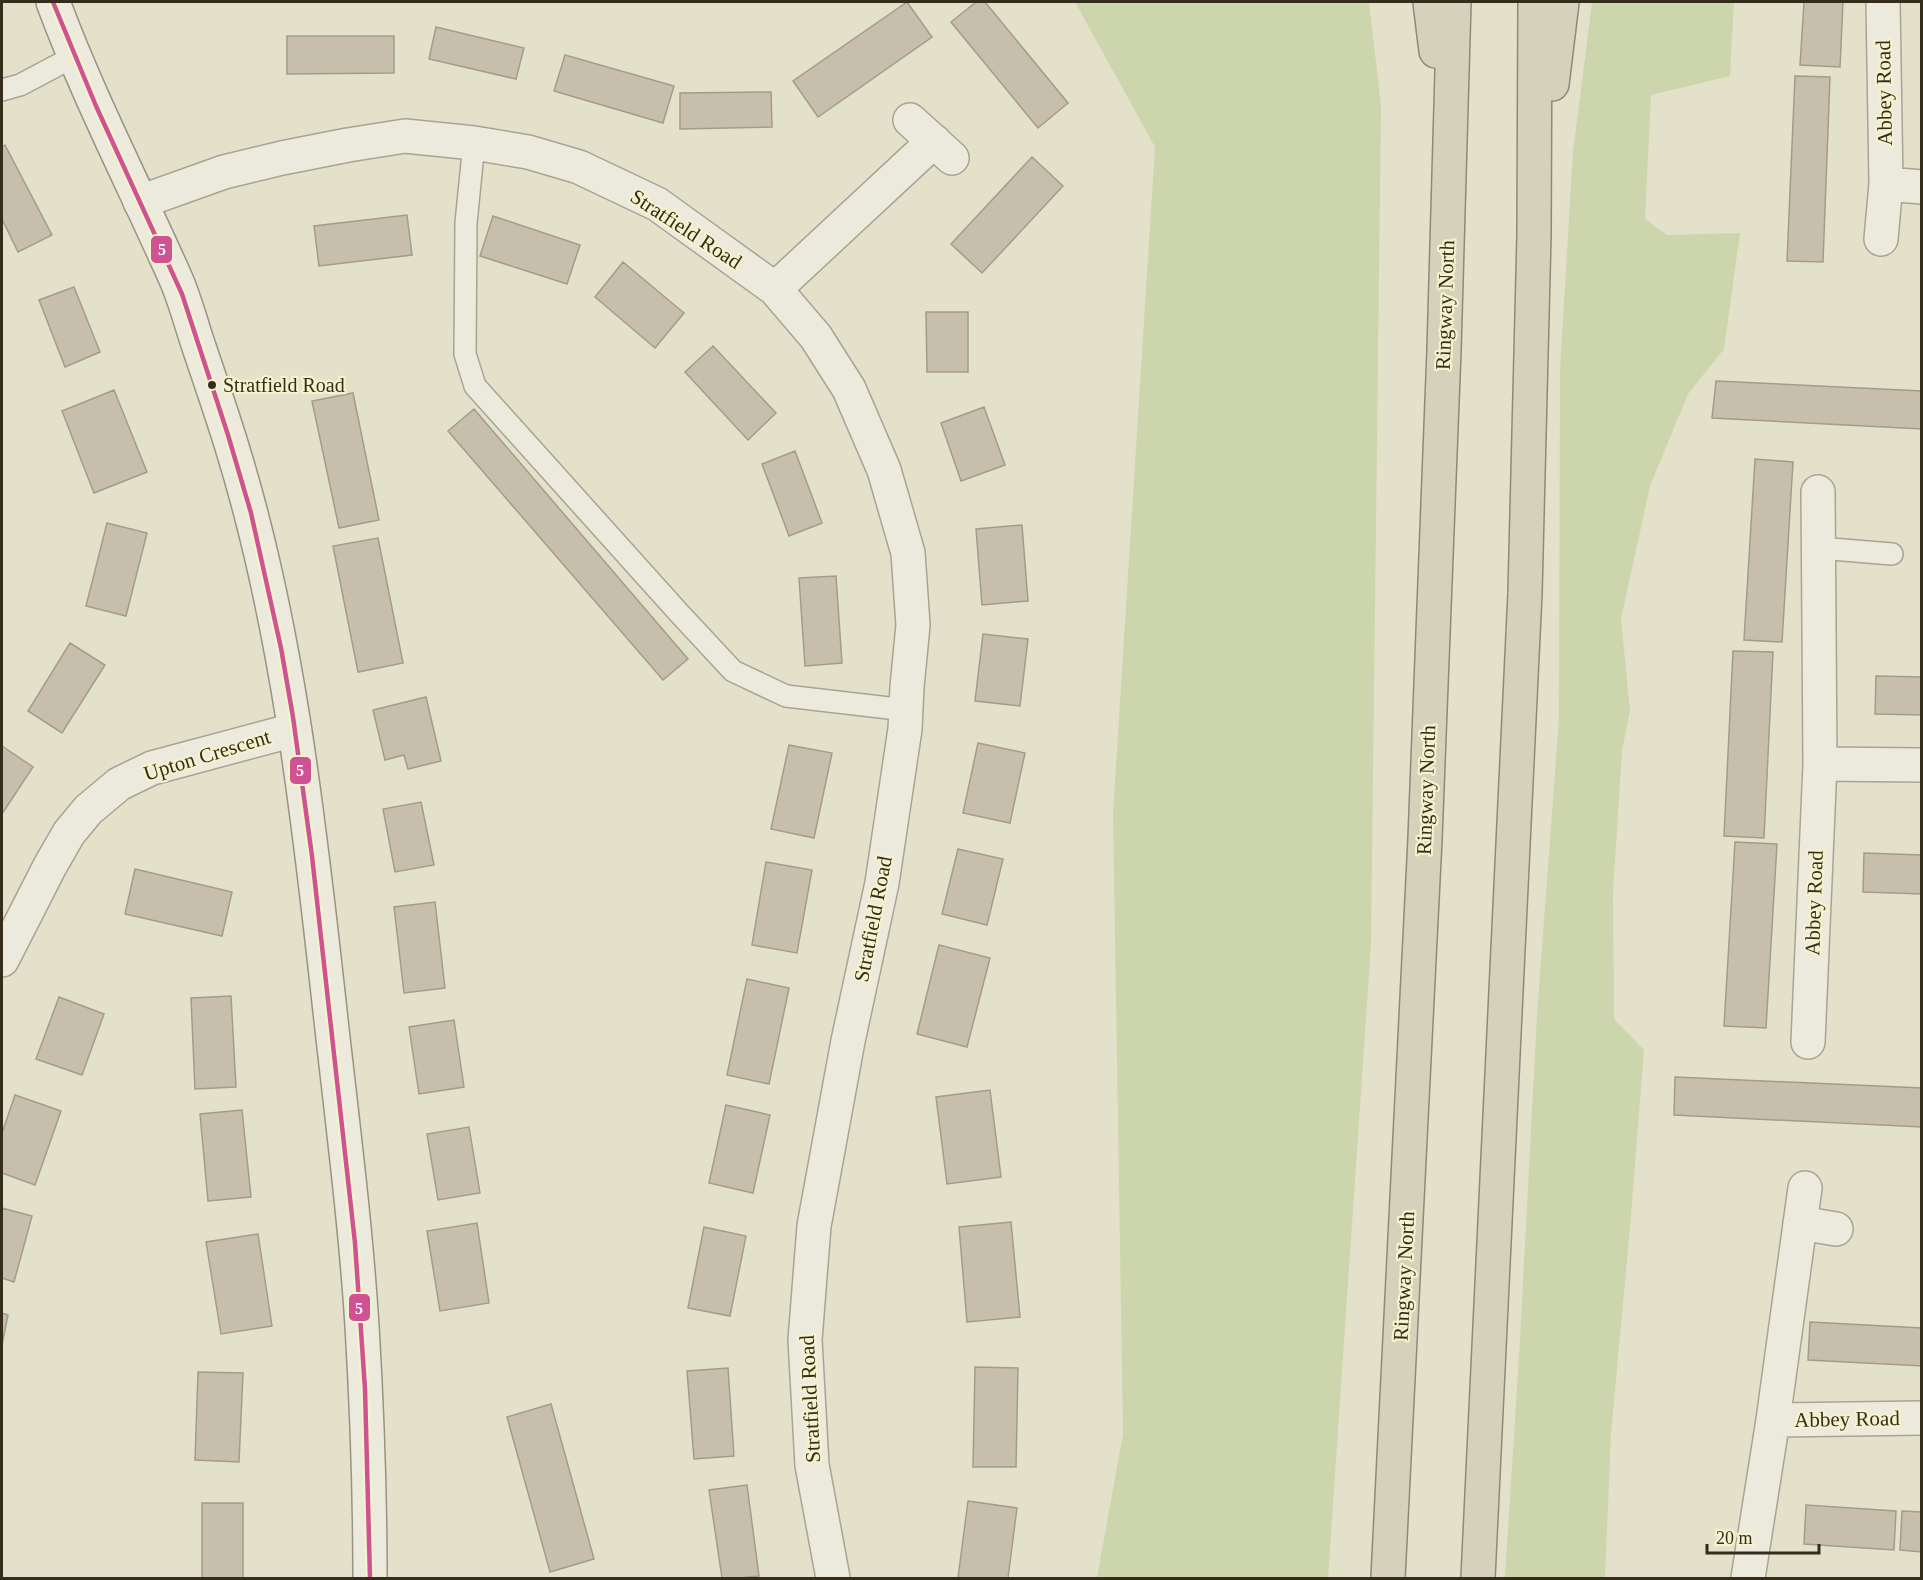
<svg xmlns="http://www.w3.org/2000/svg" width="1923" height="1580" viewBox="0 0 1923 1580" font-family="'Times New Roman',serif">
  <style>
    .green { fill: #ccd5ac }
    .building { fill: #c7bfab; stroke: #a39c89; stroke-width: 1.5 }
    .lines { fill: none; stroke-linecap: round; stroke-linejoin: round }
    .lane-casing { stroke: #a8a493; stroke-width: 24 }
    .street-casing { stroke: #a8a493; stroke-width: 36 }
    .secondary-casing { stroke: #989383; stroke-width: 36 }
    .highway-casing { stroke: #8d8a7a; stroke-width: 36 }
    .lane { stroke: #ebeadc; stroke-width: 21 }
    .street { stroke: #ebeadc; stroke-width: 33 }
    .secondary { stroke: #ebeadc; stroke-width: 33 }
    .highway { stroke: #d6d1ba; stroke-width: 33 }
    .bus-1-casing { stroke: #f5f2ce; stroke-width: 9 }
    .bus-1 { stroke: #cf5392; stroke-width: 4.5 }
    .bus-dot { fill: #352d1c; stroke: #f5f2ce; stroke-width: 2 }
    .labels { text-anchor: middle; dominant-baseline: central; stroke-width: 4.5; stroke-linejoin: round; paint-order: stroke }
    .bus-label { font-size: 20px; fill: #352d1c; stroke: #f5f2ce; text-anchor: start }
    .street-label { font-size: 21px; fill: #352d1c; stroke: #f5f2ce }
    .line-badge { stroke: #f5f2ce; stroke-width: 2 }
    .badge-label { font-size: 16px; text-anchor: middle; font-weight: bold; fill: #fff }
  </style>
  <rect width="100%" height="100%" fill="#e4e1ca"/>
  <!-- green -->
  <path class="green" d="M 1075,2 L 1369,2 L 1381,106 L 1371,944 L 1328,1578 L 1097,1578 L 1123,1434 L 1113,813 L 1155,147 Z
    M 1592,2 L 1734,2 L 1730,76 L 1651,95 L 1645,219 L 1667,235 L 1740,233 L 1724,349 L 1688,394 L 1650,486 L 1621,619 L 1630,711 L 1622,750 L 1613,893 L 1614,1019 L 1644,1050 L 1630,1228 L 1611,1433 L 1605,1578 L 1505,1578 L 1520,1340 L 1537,1015 L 1559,718 L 1560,370 L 1573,152 Z"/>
  <!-- building -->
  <path class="building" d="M 907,2 L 932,37 L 818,117 L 793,81 Z
    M 976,2 L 985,2 L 1068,103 L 1038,128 L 951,22 Z
    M 1804,2 L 1843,2 L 1840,67 L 1800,65 Z
    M 436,27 L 524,48 L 516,79 L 429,59 Z
    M 287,36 L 394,36 L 394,73 L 287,74 Z
    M 565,55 L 674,86 L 663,123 L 554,91 Z
    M 1795,76 L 1830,77 L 1823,262 L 1787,261 Z
    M 771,92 L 772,127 L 680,129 L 680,93 Z
    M 5,145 L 52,235 L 18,252 L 2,219 L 2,147 Z
    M 1032,157 L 1063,186 L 982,273 L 951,244 Z
    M 407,215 L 412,255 L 319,266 L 314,226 Z
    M 493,216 L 580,245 L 567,284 L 480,256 Z
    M 623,262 L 684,313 L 655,348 L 595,297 Z
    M 74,287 L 100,352 L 65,367 L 39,300 Z
    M 926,312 L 968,312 L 968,372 L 927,372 Z
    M 713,346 L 776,413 L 748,440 L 685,372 Z
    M 1716,381 L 1922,391 L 1922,429 L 1712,418 Z
    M 114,390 L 147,472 L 94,493 L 62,411 Z
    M 353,393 L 379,520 L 339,528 L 312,401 Z
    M 984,407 L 1005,465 L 961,481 L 941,423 Z
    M 474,409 L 688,659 L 663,680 L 448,431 Z
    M 795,451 L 822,523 L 789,536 L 762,464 Z
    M 1755,459 L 1793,462 L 1782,642 L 1744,640 Z
    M 107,523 L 147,533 L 126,616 L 86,606 Z
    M 1022,525 L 1028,601 L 982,605 L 976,529 Z
    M 378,538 L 403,663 L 358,672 L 333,546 Z
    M 836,576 L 842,663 L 805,666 L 799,578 Z
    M 983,634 L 1028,639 L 1020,706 L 975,701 Z
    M 70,643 L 105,665 L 62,733 L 28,711 Z
    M 1733,651 L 1773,652 L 1764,838 L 1724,836 Z
    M 1876,676 L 1922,677 L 1922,715 L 1875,714 Z
    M 426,697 L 441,761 L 408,769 L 404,755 L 385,760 L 373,710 Z
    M 978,743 L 1025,753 L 1010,823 L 963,813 Z
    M 789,745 L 832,753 L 814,838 L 771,829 Z
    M 2,746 L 33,767 L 2,814 Z
    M 421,802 L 434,865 L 395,872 L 383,809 Z
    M 1735,842 L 1777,844 L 1766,1028 L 1724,1026 Z
    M 958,849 L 1003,859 L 987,925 L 942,914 Z
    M 1864,853 L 1922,855 L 1922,894 L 1863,892 Z
    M 766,862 L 812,870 L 797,953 L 752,945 Z
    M 135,869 L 232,892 L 222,936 L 125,914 Z
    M 435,902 L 445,988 L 404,993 L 394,907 Z
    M 939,945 L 990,958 L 967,1047 L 917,1034 Z
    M 747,979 L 789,988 L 769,1084 L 727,1075 Z
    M 231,996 L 236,1087 L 195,1089 L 191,998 Z
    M 59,997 L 104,1014 L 82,1075 L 36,1059 Z
    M 454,1020 L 464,1087 L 419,1094 L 409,1027 Z
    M 1675,1077 L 1922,1088 L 1922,1127 L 1674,1115 Z
    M 990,1090 L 1001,1177 L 947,1184 L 936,1097 Z
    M 15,1095 L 61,1111 L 35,1185 L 2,1173 L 2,1133 Z
    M 726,1105 L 770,1115 L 753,1193 L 709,1183 Z
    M 242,1110 L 251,1197 L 208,1201 L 200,1114 Z
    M 469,1127 L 480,1193 L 438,1200 L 427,1134 Z
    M 2,1208 L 32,1216 L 14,1282 L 2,1278 Z
    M 1011,1222 L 1020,1317 L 967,1322 L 959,1227 Z
    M 477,1223 L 489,1303 L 440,1311 L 427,1231 Z
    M 704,1227 L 746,1236 L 730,1316 L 688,1308 Z
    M 258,1234 L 272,1326 L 221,1334 L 206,1242 Z
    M 2,1313 L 8,1315 L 2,1345 Z
    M 1810,1322 L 1922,1328 L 1922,1366 L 1808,1360 Z
    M 975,1367 L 1018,1368 L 1016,1467 L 973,1467 Z
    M 728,1368 L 734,1456 L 694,1459 L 687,1371 Z
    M 198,1372 L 243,1373 L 239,1462 L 195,1460 Z
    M 551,1404 L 594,1559 L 550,1572 L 507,1417 Z
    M 747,1485 L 759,1576 L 739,1578 L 722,1578 L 709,1490 Z
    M 968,1501 L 1017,1508 L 1008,1578 L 958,1578 Z
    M 202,1503 L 243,1503 L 243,1578 L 202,1578 Z
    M 1806,1505 L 1896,1511 L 1894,1550 L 1804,1544 Z
    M 1902,1511 L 1922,1512 L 1922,1552 L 1900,1550 Z"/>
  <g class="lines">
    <defs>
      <path id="lane" d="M 2,90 L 20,85 L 73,57
        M 474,143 L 466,223 L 465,354 L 475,386 L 679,613 L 733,671 L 786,696 L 906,710
        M 1819,548 L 1892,554"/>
      <path id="street" d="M 910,120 L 952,158
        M 1886,184 L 1922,187
        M 140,202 L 224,172 L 282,158 L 348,145 L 405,136 L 474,143 L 528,152 L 579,167 L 657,204 L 775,289 L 816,337 L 849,389 L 884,470 L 908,553 L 913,625 L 907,687 L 905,729 L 882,883 L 848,1041 L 814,1226 L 805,1340 L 812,1465 L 833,1578
        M 1881,239 L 1886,184 L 1883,2
        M 775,289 L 934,141
        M 1820,764 L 1922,765
        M 2,960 L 50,866 L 69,833 L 88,810 L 119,784 L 152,768 L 294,730
        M 1808,1042 L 1820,764 L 1818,492
        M 1800,1223 L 1836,1229
        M 1773,1420 L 1922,1418
        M 1748,1578 L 1773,1420 L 1805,1188"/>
      <path id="secondary" d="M 53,2 C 88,96 134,185 175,277 C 185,299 191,324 199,347 C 210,380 222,414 232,447 C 286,621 308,812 328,993 C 340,1104 355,1215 362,1326 C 367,1410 370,1494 370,1578"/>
      <path id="highway" d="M 1430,2 L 1436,51
        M 1552,84 L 1562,2
        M 1388,1578 L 1425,839 L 1444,350 L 1454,2
        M 1478,1578 L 1525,593 L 1534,235 L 1535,2"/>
    </defs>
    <!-- lane casing -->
    <use href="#lane" class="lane-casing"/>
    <!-- street casing -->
    <use href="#street" class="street-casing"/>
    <!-- secondary casing -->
    <use href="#secondary" class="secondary-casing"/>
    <!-- highway casing -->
    <use href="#highway" class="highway-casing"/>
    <!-- lane -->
    <use href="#lane" class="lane"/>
    <!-- street -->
    <use href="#street" class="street"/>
    <!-- secondary -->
    <use href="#secondary" class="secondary"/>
    <!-- highway -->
    <use href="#highway" class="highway"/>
    <defs>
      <path id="bus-1" d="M 53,2 L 96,106 L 182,294 L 228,435 L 251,513 L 281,648 L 293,717 L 312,856 L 355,1243 L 365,1389 L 370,1578"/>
    </defs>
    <!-- bus-1 casing -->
    <use href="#bus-1" class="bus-1-casing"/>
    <!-- bus-1 -->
    <use href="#bus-1" class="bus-1"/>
  </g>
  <!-- markers -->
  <circle class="bus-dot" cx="212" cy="385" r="5"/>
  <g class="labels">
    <!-- bus labels -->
    <g class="bus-label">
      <text x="223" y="385">Stratfield Road</text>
    </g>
    <!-- street labels -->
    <g class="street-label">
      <text transform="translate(1884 93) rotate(-91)">Abbey Road</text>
      <text transform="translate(686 229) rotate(33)">Stratfield Road</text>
      <text transform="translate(1445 305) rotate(-88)">Ringway North</text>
      <text transform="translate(207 755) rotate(-17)">Upton Crescent</text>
      <text transform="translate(1426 790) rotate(-88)">Ringway North</text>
      <text transform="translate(1814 903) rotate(-88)">Abbey Road</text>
      <text transform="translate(873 919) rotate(-79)">Stratfield Road</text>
      <text transform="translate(1404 1276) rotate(-87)">Ringway North</text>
      <text transform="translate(810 1399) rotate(-93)">Stratfield Road</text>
      <text transform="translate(1847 1419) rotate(-1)">Abbey Road</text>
    </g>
  </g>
  <g class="line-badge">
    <rect x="150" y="235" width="23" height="29" rx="6" fill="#cf5392"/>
    <rect x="289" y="756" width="23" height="29" rx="6" fill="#cf5392"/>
    <rect x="348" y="1293" width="23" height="29" rx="6" fill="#cf5392"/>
  </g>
  <g class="badge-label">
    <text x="162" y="255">5</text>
    <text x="300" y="776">5</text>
    <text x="359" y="1314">5</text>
  </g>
  <!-- border -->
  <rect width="1923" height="1580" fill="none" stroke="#352d1c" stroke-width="6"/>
  <!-- scale -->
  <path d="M1707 1544v9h112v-9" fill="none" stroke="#352d1c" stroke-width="3"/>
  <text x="1716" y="1544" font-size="18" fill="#352d1c" stroke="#f5f2ce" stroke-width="4.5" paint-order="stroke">20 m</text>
</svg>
